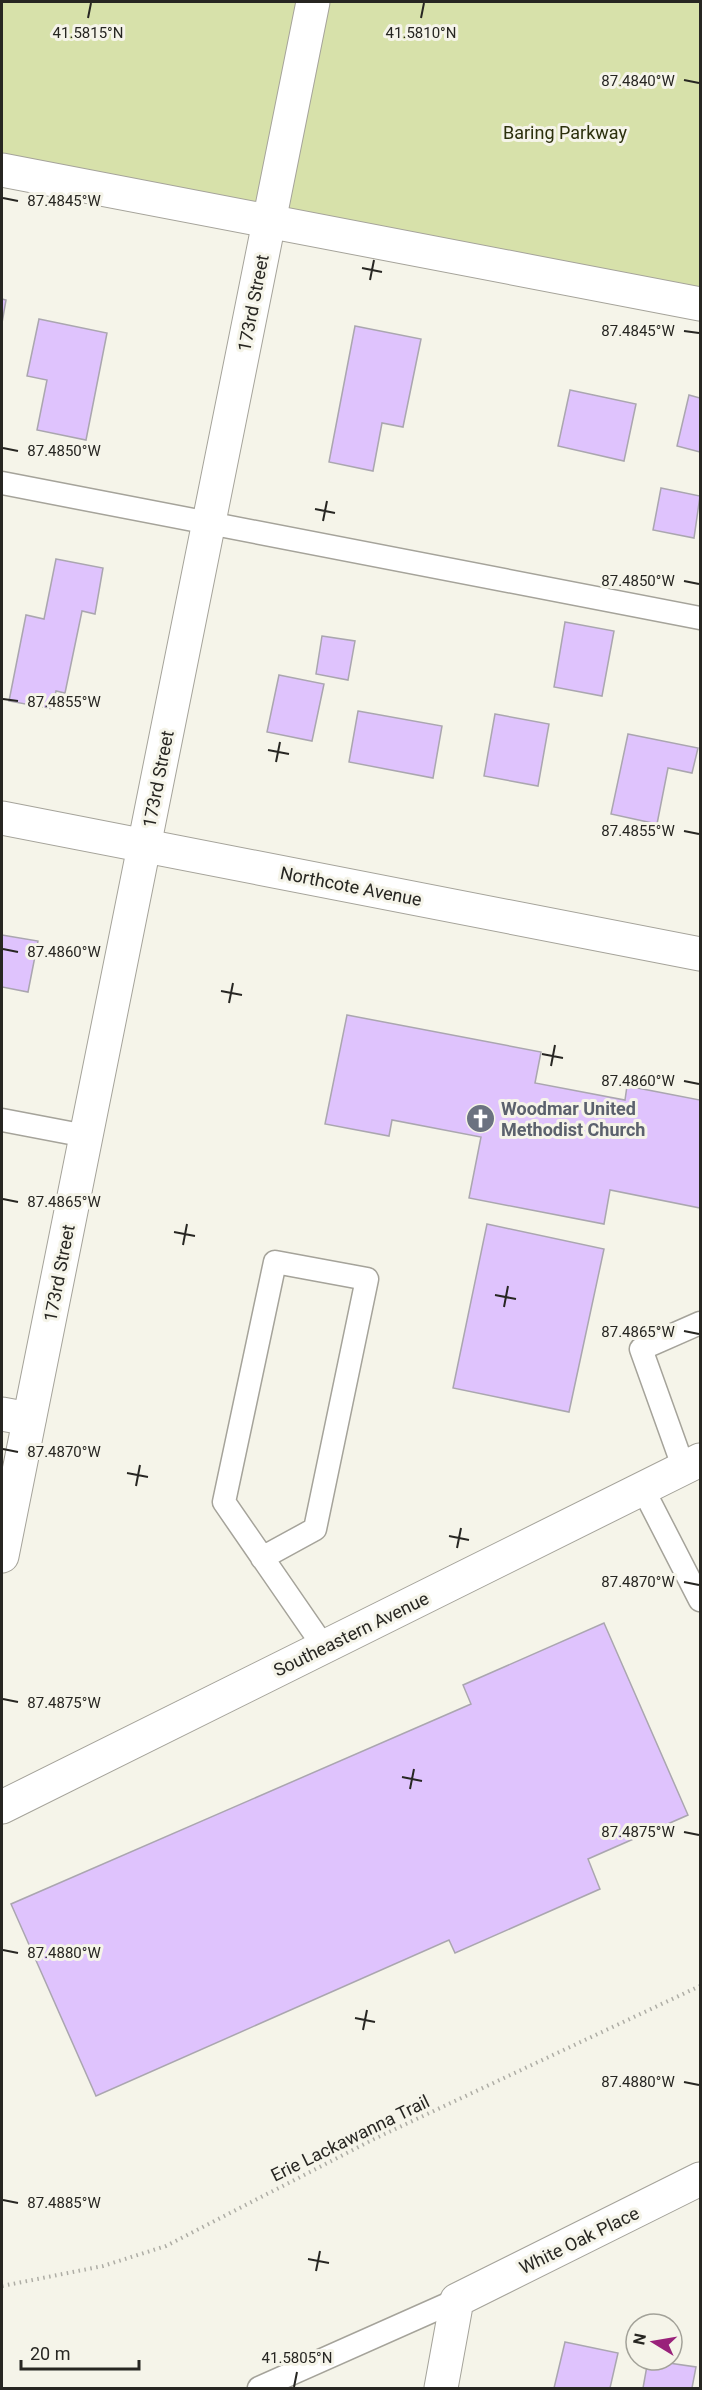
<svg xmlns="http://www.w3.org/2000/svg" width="702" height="2390" viewBox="0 0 702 2390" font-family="Roboto,sans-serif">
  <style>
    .green { fill: #d7e1aa }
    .building { fill: #dfc3fd; stroke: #aaa6af; stroke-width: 1.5 }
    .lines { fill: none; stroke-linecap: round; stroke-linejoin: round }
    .service-casing { stroke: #a5a39a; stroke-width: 25 }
    .minor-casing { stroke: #a5a39a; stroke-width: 35 }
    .tertiary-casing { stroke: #a5a39a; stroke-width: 35 }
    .path { stroke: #aeada5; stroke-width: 4; stroke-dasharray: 1.5 4.5; stroke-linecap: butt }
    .service { stroke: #fff; stroke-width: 22 }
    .minor { stroke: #fff; stroke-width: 33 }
    .tertiary { stroke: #fff; stroke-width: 33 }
    .ticks { fill: none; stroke: #272622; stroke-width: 2 }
    .labels { text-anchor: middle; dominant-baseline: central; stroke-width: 6; stroke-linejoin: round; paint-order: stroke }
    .park-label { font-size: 18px; fill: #2c300d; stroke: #f5f4e9 }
    .street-label { font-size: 18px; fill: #272622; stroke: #f5f4e9 }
    .worship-label { font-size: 18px; font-weight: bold; fill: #5b616d; stroke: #f5f4e9; text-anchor: start }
    .ticks-label { font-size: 15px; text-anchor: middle; fill: #272622; stroke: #f5f4e9; stroke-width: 6; stroke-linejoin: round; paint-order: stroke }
  </style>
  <rect width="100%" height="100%" fill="#f5f4e9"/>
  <!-- green -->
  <path class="green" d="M 2,2 L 700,2 L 700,290 L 2,155 Z"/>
  <!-- building -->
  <path class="building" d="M 2,299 L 6,300 L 2,323 Z
    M 39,319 L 107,333 L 86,440 L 37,430 L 47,380 L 27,376 Z
    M 355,326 L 421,339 L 403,427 L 382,423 L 373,471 L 329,462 Z
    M 570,390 L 636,404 L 624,461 L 558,446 Z
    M 689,395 L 700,398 L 700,452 L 677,446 Z
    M 661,488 L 700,496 L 694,538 L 653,530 Z
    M 56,559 L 103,568 L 95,614 L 82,611 L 65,693 L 56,691 L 52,709 L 9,701 L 26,615 L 44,619 Z
    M 565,622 L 614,631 L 602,696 L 554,687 Z
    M 322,636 L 355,641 L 348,680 L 316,674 Z
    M 279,675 L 324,684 L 312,741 L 267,732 Z
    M 358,711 L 442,726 L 433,778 L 349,762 Z
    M 495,714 L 549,724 L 538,786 L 484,776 Z
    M 628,734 L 698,748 L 692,773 L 668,768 L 657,824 L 611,814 Z
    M 2,935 L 38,941 L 28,992 L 2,987 Z
    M 347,1015 L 541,1052 L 535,1083 L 625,1100 L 627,1086 L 700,1100 L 700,1208 L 610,1190 L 604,1224 L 469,1198 L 481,1137 L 392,1120 L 389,1136 L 325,1124 Z
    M 487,1224 L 604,1249 L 569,1412 L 453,1388 Z
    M 604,1623 L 688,1815 L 588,1859 L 600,1889 L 455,1953 L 449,1940 L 96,2096 L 11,1904 L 471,1704 L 463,1685 Z
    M 565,2342 L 618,2353 L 610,2388 L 554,2388 Z
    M 648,2360 L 696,2367 L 692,2388 L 643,2388 Z"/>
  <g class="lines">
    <defs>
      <path id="service" d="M 2,483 L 700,618
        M 2,1120 L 86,1136
        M 684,1469 L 641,1349 L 700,1323
        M 643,1489 L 700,1600
        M 262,1558 L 315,1529 L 367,1279 L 275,1262 L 224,1502 L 324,1647
        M 259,2388 L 457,2300"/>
      <path id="minor" d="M 2,170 L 700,304
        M 2,818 L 700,954
        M 2,1414 L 29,1419
        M 441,2388 L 457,2300 L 700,2179"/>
      <path id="tertiary" d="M 2,1556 L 313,2
        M 2,1807 L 700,1460"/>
    </defs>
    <!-- service casing -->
    <use href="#service" class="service-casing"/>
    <!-- minor casing -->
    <use href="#minor" class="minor-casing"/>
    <!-- tertiary casing -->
    <use href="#tertiary" class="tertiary-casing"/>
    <!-- path -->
    <path class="path" d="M 2,2286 L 103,2266 L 166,2246 L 374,2139 L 700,1986"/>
    <!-- service -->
    <use href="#service" class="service"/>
    <!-- minor -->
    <use href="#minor" class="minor"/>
    <!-- tertiary -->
    <use href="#tertiary" class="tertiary"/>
  </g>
  <!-- ticks -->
  <path class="ticks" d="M 88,18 L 91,3M 421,18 L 424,3M 684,80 L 699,83M 3,198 L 18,201M 362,268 L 382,272M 370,280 L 374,260M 684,331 L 699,333M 3,448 L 18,451M 315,509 L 335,513M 323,521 L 327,501M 684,581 L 699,584M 3,699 L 18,701M 268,750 L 289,754M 276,762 L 280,742M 684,831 L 699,834M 3,949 L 18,952M 221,991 L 242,995M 229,1003 L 233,983M 542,1054 L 563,1058M 551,1066 L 555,1045M 684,1081 L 699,1084M 3,1199 L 18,1202M 174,1232 L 195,1236M 183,1245 L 187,1224M 495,1295 L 516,1299M 504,1307 L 508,1286M 684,1331 L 699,1334M 3,1449 L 18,1452M 127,1473 L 148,1477M 136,1486 L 140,1465M 449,1536 L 469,1540M 457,1548 L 461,1528M 684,1582 L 699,1585M 3,1699 L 18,1702M 402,1777 L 422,1781M 410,1789 L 414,1769M 684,1832 L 699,1835M 3,1950 L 18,1953M 355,2018 L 375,2022M 363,2030 L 367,2010M 684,2082 L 699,2085M 3,2200 L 18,2203M 308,2259 L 329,2263M 316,2271 L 320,2251M 294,2387 L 297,2372"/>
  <!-- icons -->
  <defs>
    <symbol id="church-disc" viewBox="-11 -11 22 22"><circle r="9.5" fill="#6b7280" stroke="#f5f4e9"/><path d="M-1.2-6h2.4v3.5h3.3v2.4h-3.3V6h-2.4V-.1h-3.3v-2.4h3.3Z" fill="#fff"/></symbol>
  </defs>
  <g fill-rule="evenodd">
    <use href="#church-disc" x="464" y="1102" width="33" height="33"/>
  </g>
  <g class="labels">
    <!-- park labels -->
    <g class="park-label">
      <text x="565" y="132">Baring Parkway</text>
    </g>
    <!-- street labels -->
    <g class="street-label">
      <text transform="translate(253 303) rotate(-79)">173rd Street</text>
      <text transform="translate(158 779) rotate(-79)">173rd Street</text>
      <text transform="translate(351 886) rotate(11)">Northcote Avenue</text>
      <text transform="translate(59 1273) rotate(-79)">173rd Street</text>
      <text transform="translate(351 1634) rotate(-26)">Southeastern Avenue</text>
      <text transform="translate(350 2138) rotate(-26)">Erie Lackawanna Trail</text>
      <text transform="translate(579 2240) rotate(-26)">White Oak Place</text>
    </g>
    <!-- worship labels -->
    <g class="worship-label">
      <text x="501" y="1108">Woodmar United<tspan x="501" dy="21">Methodist Church</tspan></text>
    </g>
  </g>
  <g class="ticks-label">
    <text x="88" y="38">41.5815°N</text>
    <text x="421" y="38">41.5810°N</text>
    <text x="638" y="86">87.4840°W</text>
    <text x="64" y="206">87.4845°W</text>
    <text x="638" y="336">87.4845°W</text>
    <text x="64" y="456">87.4850°W</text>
    <text x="638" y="586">87.4850°W</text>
    <text x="64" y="707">87.4855°W</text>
    <text x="638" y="836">87.4855°W</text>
    <text x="64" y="957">87.4860°W</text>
    <text x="638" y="1086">87.4860°W</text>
    <text x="64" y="1207">87.4865°W</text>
    <text x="638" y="1337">87.4865°W</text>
    <text x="64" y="1457">87.4870°W</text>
    <text x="638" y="1587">87.4870°W</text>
    <text x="64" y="1708">87.4875°W</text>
    <text x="638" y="1837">87.4875°W</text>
    <text x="64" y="1958">87.4880°W</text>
    <text x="638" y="2087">87.4880°W</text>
    <text x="64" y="2208">87.4885°W</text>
    <text x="297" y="2363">41.5805°N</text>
  </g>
  <!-- border -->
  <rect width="702" height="2390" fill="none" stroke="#272622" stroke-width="6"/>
  <!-- north arrow -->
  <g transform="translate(654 2342) rotate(281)"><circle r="28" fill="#f5f4e9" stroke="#a3a299" stroke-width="1.5"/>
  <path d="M0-4.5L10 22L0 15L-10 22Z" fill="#99217a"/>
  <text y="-9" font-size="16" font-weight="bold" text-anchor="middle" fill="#272622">N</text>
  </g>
  <!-- scale -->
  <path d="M21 2360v9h118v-9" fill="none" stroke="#272622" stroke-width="3"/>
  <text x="30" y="2360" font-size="18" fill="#272622" stroke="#f5f4e9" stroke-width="4.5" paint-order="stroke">20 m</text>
</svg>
